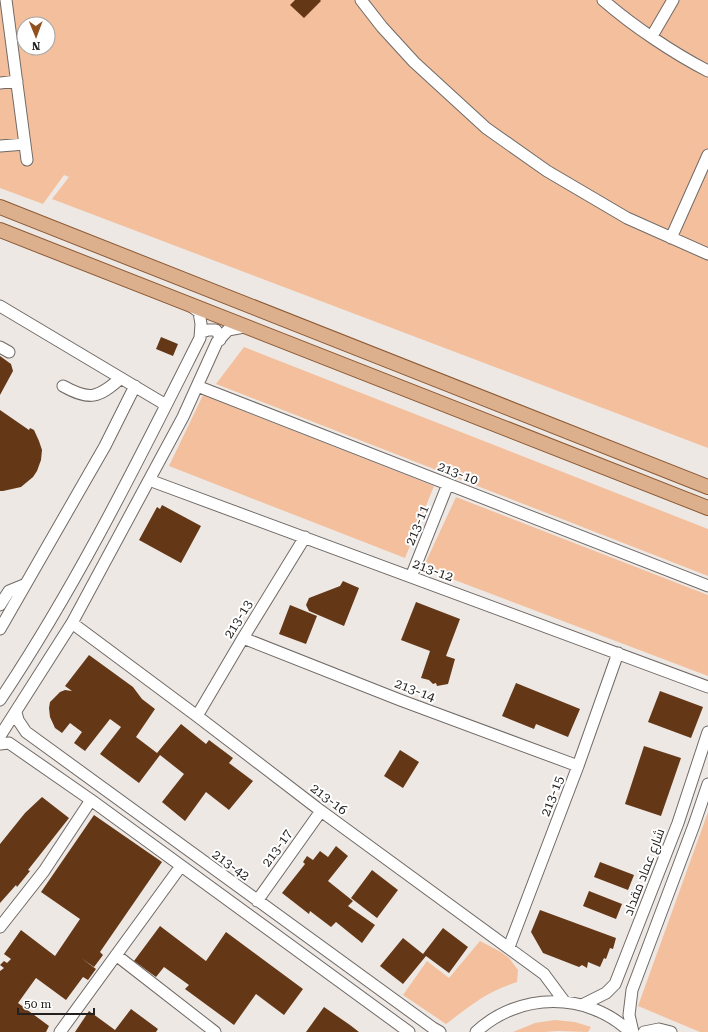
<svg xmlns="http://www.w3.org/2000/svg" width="708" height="1032" viewBox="0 0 708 1032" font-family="'Roboto Serif',Cairo,serif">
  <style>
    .green { fill: #f3bf9c; fill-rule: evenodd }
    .building { fill: #643816 }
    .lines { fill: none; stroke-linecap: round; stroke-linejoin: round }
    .minor-casing { stroke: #706a67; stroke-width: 13 }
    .major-casing { stroke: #8c5a35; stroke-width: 16 }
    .minor { stroke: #fff; stroke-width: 11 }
    .major { stroke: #dcaf8d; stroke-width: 14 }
    .labels { text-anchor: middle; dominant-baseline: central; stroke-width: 4; stroke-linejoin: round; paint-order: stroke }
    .street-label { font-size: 13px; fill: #23201f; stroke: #fff }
  </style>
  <rect width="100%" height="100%" fill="#eee8e4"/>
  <!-- green -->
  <path class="green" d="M 0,0 L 708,0 L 708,448 L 52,199 L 69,177 L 64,175 L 43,204 L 0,188 ZM 24,24 L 48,24 L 48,48 L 24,48 Z
    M 244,347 L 708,529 L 708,576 L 216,384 Z
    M 203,395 L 434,486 L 405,558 L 169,466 Z
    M 456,497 L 708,595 L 708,676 L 423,568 Z
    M 708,812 L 708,1032 L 700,1032 L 638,1006 Z
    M 480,941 L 501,952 L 509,958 L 518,970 L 517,982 C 486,992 471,1005 446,1024 L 403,995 L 427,961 L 449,978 Z
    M 555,1020 L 575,1022 L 591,1027 L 588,1032 L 558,1031 L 544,1032 L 513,1032 L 535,1023 Z"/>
  <!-- building -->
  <path class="building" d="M 295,0 L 320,0 L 321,1 L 304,18 L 290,5 Z
    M 161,337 L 178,344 L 173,356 L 156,349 Z
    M 0,356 L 11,364 L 13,371 L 0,395 Z
    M 0,410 L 29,430 L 30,428 L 34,430 L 39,441 L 42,450 L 41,460 L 37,471 L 33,477 L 21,487 L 3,491 L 0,491 Z
    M 162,505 L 201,526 L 181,563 L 139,540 L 157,507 L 160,509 Z
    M 343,581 L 359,588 L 344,626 L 309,611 L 306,605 L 309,598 L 340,586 Z
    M 416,602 L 460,619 L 446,656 L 455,659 L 448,684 L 437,686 L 436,683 L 433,684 L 429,680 L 421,678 L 430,651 L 401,640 Z
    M 290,605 L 317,616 L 306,644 L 279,634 Z
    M 89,655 L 133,687 L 142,699 L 155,709 L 136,737 L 157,753 L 181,724 L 206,744 L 209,740 L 233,758 L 229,763 L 253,781 L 229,810 L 206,792 L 185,821 L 162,802 L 184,774 L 160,755 L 139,783 L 100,754 L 121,727 L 110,719 L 85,751 L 74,743 L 82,732 L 70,723 L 62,733 L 55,728 L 50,717 L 49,708 L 50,702 L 60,692 L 65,690 L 72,691 L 65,686 Z
    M 516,683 L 580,709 L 568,737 L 536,724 L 534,729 L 502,716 Z
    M 660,691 L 703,707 L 691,738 L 648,722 Z
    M 644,746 L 681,758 L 661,816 L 625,804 Z
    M 400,750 L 419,762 L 403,788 L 384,776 Z
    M 42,797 L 69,818 L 28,870 L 30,871 L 17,887 L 16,885 L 0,903 L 0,844 L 25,813 Z
    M 94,815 L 162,862 L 100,952 L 103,955 L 94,967 L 81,958 L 96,969 L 88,980 L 83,977 L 66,1000 L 36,978 L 18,1003 L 49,1026 L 46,1032 L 0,1032 L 0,971 L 4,968 L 0,965 L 4,961 L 7,963 L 11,959 L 4,954 L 21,930 L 55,956 L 80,919 L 41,892 Z
    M 336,846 L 348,856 L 328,881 L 353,901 L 348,906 L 375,925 L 362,943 L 336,922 L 331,927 L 310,911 L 309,914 L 282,893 L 305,864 L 303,862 L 307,856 L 313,860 L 320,851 L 328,857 Z
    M 600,862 L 634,875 L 628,890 L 594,877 Z
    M 372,870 L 398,890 L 377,918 L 351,898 Z
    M 589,891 L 622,904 L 616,919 L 583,906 Z
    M 540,910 L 616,938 L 613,949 L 610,948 L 606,959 L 604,958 L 600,967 L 588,962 L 587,968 L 582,965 L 579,967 L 543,953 L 531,932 Z
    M 160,926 L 206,961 L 226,932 L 303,989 L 284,1015 L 256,994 L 234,1025 L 185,989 L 189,985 L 164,967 L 156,977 L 134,961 Z
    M 443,928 L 468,947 L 449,973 L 426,956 L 403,984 L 380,966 L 403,938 L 423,954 Z
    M 324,1007 L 350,1025 L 359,1032 L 306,1032 Z
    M 131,1009 L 158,1029 L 156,1032 L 75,1032 L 89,1011 L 115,1030 Z"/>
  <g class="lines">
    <defs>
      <path id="minor" d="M 6,0 L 27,160
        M 361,0 L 382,27 L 414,62 L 486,128 L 547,171 L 627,218 L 708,254
        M 603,0 C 633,26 673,53 708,71
        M 652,36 L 673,0
        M 0,83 L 17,81
        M 0,146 L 25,144
        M 671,238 L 708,155
        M 0,306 L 166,405
        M 202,332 L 208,330 L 216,330 L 219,335 L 220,340
        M 0,347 L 9,352
        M 63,386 C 90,401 98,398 121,378
        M 197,386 L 708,586
        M 149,480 L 708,687
        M 411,577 L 448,484
        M 0,605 L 9,591 L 26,584
        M 72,623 L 197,716 L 321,811 L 544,974 L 564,1001
        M 0,629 L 105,446 L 135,386
        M 243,638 L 400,700 L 578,766
        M 0,700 C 77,585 138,461 200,338 L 201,324 L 199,312 L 191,306
        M 16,712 L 18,720 L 26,732 L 433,1028 L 440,1032
        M 197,716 L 243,638 L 305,537
        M 0,736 L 72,623 L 183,417 L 217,342 L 228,330 L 244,327
        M 0,744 L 9,743 L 91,800 L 409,1032
        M 257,901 L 321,811
        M 0,927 L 44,871 L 91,800
        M 509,947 L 578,766 L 618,653
        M 116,955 L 215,1032
        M 582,1005 L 606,993 L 615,984 L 678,823 L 708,732
        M 60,1032 L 181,866
        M 476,1032 C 519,992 587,991 630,1032
        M 633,1032 L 629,1015 L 632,990 L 694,825 L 708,784
        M 644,1032 L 659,1029 L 671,1032"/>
      <path id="major" d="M 0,207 L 708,487
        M 0,230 L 708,508"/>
    </defs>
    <!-- minor casing -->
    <use href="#minor" class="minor-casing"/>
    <!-- major casing -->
    <use href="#major" class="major-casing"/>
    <!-- minor -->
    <use href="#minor" class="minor"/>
    <!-- major -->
    <use href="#major" class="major"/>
  </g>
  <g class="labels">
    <!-- street labels -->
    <g class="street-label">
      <text transform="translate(458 473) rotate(21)">213-10</text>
      <text transform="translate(417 525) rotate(-68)">213-11</text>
      <text transform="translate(433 570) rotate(20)">213-12</text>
      <text transform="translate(238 619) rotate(-59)">213-13</text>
      <text transform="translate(415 690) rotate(21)">213-14</text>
      <text transform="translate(552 796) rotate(-69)">213-15</text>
      <text transform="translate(329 799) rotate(37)">213-16</text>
      <text transform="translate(277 848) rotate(-55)">213-17</text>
      <text transform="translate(231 865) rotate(36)">213-42</text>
      <text transform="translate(644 872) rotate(-69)">شارع عماد مقداد</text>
    </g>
  </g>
  <!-- north arrow -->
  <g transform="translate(36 36) rotate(179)"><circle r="19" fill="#ffffff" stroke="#a7a6a5"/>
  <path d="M0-3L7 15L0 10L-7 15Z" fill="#92511d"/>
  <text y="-6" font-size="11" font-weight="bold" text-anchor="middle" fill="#23201f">N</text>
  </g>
  <!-- scale -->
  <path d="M18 1008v6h76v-6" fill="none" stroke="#23201f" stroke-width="2"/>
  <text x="24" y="1008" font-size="12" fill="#23201f" stroke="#ffffff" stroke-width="3" paint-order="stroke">50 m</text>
</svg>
